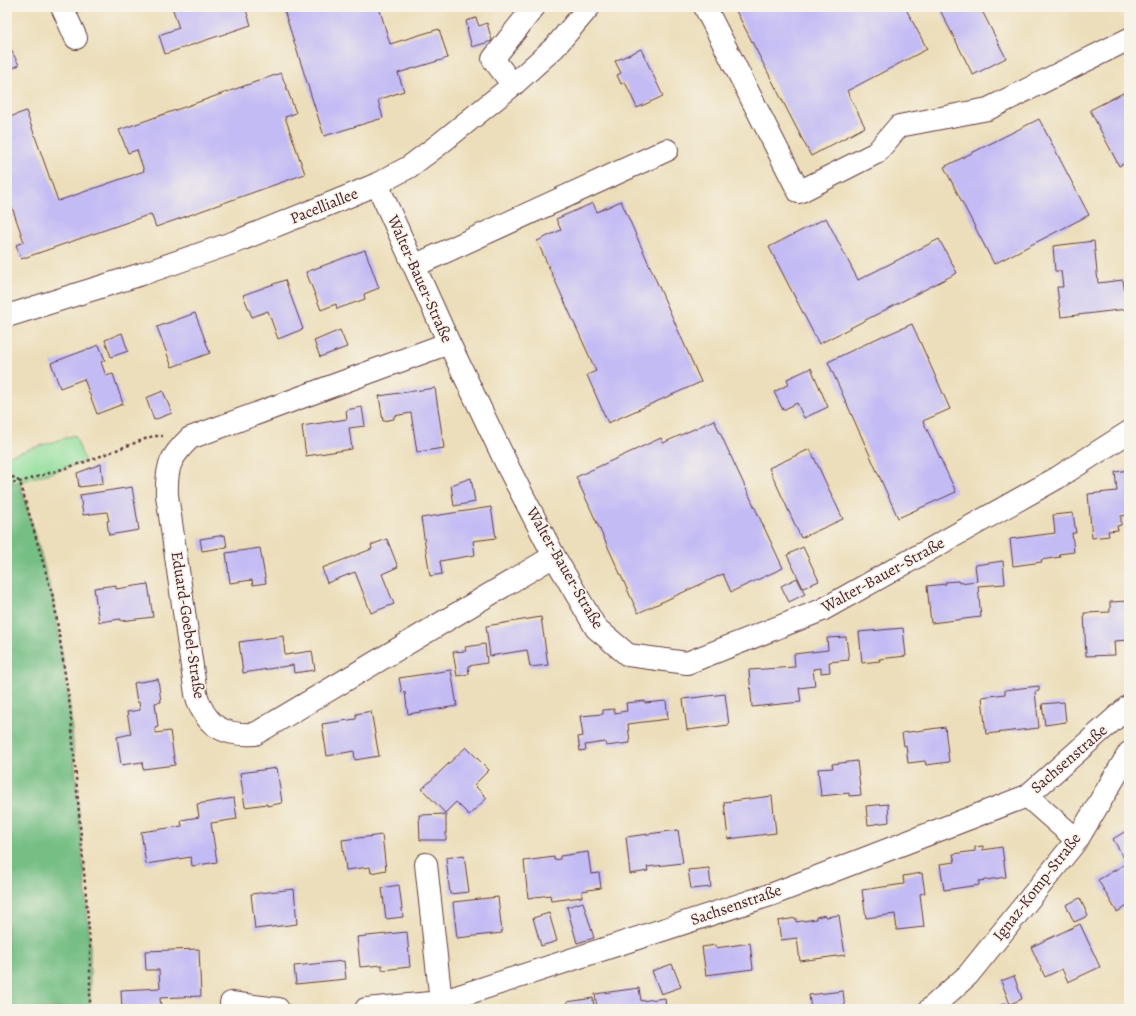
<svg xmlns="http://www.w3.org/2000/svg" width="1136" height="1016" viewBox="0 0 1136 1016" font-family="Alegreya,serif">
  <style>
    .green { fill: #92df9d; stroke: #6e7f64 }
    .forest { fill: #75be84; stroke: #606e58 }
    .building { fill: #c3bbf4 }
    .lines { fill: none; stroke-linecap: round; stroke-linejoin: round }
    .minor-casing { stroke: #623c40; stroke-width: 24 }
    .major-casing { stroke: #623c40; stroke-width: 24 }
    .path { stroke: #623c40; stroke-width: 2.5; stroke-dasharray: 3 3; stroke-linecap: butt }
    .minor { stroke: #fff; stroke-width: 22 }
    .major { stroke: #fff; stroke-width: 22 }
    .labels { text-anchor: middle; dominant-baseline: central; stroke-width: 3.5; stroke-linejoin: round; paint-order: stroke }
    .street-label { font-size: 16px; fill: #4a1f2b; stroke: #f7f3e8 }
  </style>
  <rect width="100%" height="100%" fill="#f7f3e8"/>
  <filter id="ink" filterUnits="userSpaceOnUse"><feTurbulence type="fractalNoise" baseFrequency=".025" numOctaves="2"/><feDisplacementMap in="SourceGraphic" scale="8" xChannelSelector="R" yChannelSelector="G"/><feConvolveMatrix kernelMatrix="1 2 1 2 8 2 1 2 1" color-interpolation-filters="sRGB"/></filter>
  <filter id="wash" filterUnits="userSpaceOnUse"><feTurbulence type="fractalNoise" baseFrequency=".012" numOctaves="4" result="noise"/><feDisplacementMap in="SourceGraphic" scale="16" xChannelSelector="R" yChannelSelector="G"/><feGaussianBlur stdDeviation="0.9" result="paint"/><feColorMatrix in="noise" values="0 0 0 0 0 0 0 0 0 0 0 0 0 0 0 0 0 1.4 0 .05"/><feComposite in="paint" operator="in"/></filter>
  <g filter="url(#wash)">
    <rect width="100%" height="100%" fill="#ecdeba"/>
    <!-- green -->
    <path class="green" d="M 75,435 L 85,462 L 20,482 L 43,562 L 7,571 L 7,456 Z"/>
    <!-- forest -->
    <path class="forest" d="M 20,482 L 54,601 L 70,707 L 90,943 L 90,1009 L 7,1009 L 7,483 Z"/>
    <g id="blocks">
      <!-- building -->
      <path class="building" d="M 172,7 L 245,7 L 251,25 L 165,54 L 159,35 L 179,28 Z
        M 283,7 L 379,7 L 390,44 L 439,29 L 448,58 L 398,73 L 404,91 L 378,100 L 383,118 L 324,136 Z
        M 734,7 L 905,7 L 927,49 L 847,91 L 865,127 L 811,156 Z
        M 942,7 L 980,7 L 1006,58 L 973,75 L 939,8 Z
        M 476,18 L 479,26 L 487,23 L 492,41 L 472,47 L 467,29 L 468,29 L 466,21 Z
        M 7,42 L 19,65 L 7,71 Z
        M 641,49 L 663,96 L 637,108 L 625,82 L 621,84 L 617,75 L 621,73 L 615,61 Z
        M 281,73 L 296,113 L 285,117 L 305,174 L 156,227 L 151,214 L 21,259 L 16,245 L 24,242 L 7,193 L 7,118 L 26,111 L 58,201 L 144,171 L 137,150 L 128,153 L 119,130 Z
        M 1129,90 L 1129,161 L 1119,166 L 1090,110 Z
        M 1039,119 L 1089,215 L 994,264 L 944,167 Z
        M 621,201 L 701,382 L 608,423 L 587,375 L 596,371 L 537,241 L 561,230 L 556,219 L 593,203 L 597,212 Z
        M 826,218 L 858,280 L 939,239 L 957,273 L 819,344 L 769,247 Z
        M 1094,241 L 1098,283 L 1123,280 L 1127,309 L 1061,317 L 1057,287 L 1063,287 L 1061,271 L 1055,271 L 1053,246 Z
        M 365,250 L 379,288 L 364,294 L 365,299 L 337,309 L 336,304 L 321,310 L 306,272 Z
        M 285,280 L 303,329 L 278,339 L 268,311 L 252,317 L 243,295 Z
        M 195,313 L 210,353 L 172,367 L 157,327 Z
        M 912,324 L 950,409 L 923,421 L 956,492 L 898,518 L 828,362 L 884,335 L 884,336 Z
        M 340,330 L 347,347 L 320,357 L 314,341 Z
        M 122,333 L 128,351 L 111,357 L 105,340 Z
        M 99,345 L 105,360 L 101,362 L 106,376 L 113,374 L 123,404 L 97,414 L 84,379 L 60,388 L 51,363 Z
        M 811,368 L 828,407 L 804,418 L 797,403 L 783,410 L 774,392 L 789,384 L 787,379 Z
        M 435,388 L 444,448 L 417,452 L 411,413 L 394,416 L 394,419 L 383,421 L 379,396 Z
        M 163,391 L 172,413 L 154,420 L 146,398 Z
        M 362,407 L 365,426 L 349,428 L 352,449 L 306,456 L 302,426 L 347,419 L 346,410 Z
        M 714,420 L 783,568 L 731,592 L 723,574 L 638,613 L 576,477 L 661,438 L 663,443 Z
        M 810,449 L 843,519 L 801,538 L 769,468 Z
        M 101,464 L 103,484 L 79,487 L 77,473 Z
        M 1129,470 L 1129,515 L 1121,516 L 1121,525 L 1117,526 L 1118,530 L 1108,531 L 1109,536 L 1092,538 L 1088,494 L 1117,491 L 1115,472 Z
        M 471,478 L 475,502 L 454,506 L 451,485 Z
        M 132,487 L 139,530 L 109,535 L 107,521 L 109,521 L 107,512 L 83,515 L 80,495 Z
        M 491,507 L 496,538 L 473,541 L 475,555 L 440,561 L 442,574 L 430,576 L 421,518 Z
        M 1073,513 L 1076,533 L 1072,533 L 1074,552 L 1059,554 L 1060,557 L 1041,560 L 1042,562 L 1013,566 L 1010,539 L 1055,533 L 1053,515 Z
        M 225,535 L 227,547 L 202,551 L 200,539 Z
        M 387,539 L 398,567 L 382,574 L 394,604 L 371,613 L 355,572 L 327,583 L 322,568 L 372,549 L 371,545 Z
        M 803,547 L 819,581 L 803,588 L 787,555 Z
        M 260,548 L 266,583 L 253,585 L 252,580 L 230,583 L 226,553 Z
        M 1003,561 L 1005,584 L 978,586 L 981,617 L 931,623 L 927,586 L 946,584 L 945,582 L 958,581 L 959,583 L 977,581 L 975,565 Z
        M 797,578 L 805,594 L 789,602 L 781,586 Z
        M 148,584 L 153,617 L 121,621 L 121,619 L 99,622 L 94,588 L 116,585 L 116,589 Z
        M 1129,601 L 1129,640 L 1114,641 L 1115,655 L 1086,656 L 1084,613 L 1110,612 L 1110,602 Z
        M 541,617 L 548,665 L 530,667 L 527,650 L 490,656 L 486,626 Z
        M 903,628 L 906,656 L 879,659 L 880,661 L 862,663 L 859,632 Z
        M 283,636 L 285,655 L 312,651 L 315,670 L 294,673 L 293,665 L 243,673 L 239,642 Z
        M 846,637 L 849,660 L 829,662 L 830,672 L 821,673 L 821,668 L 813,669 L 815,686 L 799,688 L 801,702 L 752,707 L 749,670 L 795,667 L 794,654 L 828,650 L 827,638 Z
        M 485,644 L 487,663 L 468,666 L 469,674 L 457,676 L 453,652 L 466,651 L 465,647 Z
        M 451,670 L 457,706 L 408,714 L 405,692 L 402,693 L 399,678 Z
        M 158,679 L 161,702 L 155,703 L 158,727 L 155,728 L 156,733 L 170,731 L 175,765 L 143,769 L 142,762 L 121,765 L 117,737 L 131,734 L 127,712 L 140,710 L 139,702 L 137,702 L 134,683 Z
        M 1039,686 L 1039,691 L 1035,692 L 1039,728 L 986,734 L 982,697 L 1005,694 L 1005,690 Z
        M 725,694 L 729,725 L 687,730 L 683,699 Z
        M 645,701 L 645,703 L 666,701 L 668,719 L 628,724 L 630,743 L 606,746 L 605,742 L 585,745 L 586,750 L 580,751 L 578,737 L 583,736 L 580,716 L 603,714 L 603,710 L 614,709 L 614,713 L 627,711 L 626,703 Z
        M 1064,702 L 1066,722 L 1045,725 L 1042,704 Z
        M 371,711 L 379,756 L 355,760 L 354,751 L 327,756 L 322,724 L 356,719 L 356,714 Z
        M 945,727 L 949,762 L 926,765 L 925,761 L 908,763 L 906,745 L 904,746 L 902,733 Z
        M 466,747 L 489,770 L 474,785 L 487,798 L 469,815 L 456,802 L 445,813 L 422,789 Z
        M 857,761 L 861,795 L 849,796 L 849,793 L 821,796 L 818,769 L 833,768 L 832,764 Z
        M 277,768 L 282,803 L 267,806 L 267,804 L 245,807 L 240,773 Z
        M 772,796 L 776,833 L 728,839 L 724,802 Z
        M 234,798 L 237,819 L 211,823 L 217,862 L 192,866 L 191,857 L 146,864 L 141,832 L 182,826 L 181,820 L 199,817 L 197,804 Z
        M 888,804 L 889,822 L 868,825 L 866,806 Z
        M 446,814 L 446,840 L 420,840 L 419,815 Z
        M 1129,829 L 1129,905 L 1117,912 L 1098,880 L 1127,863 L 1113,839 Z
        M 678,830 L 683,863 L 647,867 L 648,871 L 630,874 L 626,837 Z
        M 382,835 L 386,870 L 371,873 L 370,867 L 346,870 L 342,840 Z
        M 983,846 L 983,850 L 1002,847 L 1006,877 L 979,881 L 979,885 L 944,890 L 940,864 L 955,862 L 953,854 L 975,851 L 975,847 Z
        M 588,852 L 591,874 L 599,873 L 601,888 L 582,891 L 582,897 L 551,901 L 550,895 L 528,898 L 524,861 L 554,857 L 554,860 L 560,859 L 560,856 Z
        M 464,855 L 469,892 L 450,894 L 446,858 Z
        M 709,868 L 711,887 L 691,889 L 688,870 Z
        M 922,873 L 925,893 L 920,894 L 924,927 L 897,930 L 895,914 L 866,918 L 862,890 L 904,884 L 903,876 Z
        M 399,885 L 403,917 L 386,919 L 382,888 Z
        M 294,889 L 297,924 L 255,929 L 251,894 Z
        M 498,897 L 502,933 L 457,938 L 453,902 Z
        M 1080,898 L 1088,916 L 1074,922 L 1066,905 Z
        M 583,902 L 594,938 L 577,943 L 567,907 Z
        M 549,913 L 557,941 L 541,946 L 533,918 Z
        M 826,915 L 826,917 L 839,915 L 845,955 L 800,961 L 797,938 L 781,940 L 778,921 L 796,918 L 796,922 L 816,919 L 816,917 Z
        M 1080,924 L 1100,967 L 1068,982 L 1062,969 L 1045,977 L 1031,947 Z
        M 407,932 L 410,967 L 382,970 L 382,965 L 360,967 L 357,937 Z
        M 750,943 L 753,969 L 706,975 L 702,947 L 716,945 L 716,948 Z
        M 199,949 L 201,996 L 160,998 L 161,1009 L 122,1009 L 121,990 L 160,988 L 159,970 L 146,970 L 145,951 Z
        M 344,961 L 346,979 L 296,984 L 294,966 Z
        M 672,964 L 681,987 L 661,994 L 652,971 Z
        M 1014,976 L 1022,999 L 1010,1004 L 1001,981 Z
        M 639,988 L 641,1001 L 665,998 L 666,1009 L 597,1009 L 595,994 Z
        M 843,991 L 845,1009 L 811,1009 L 809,995 Z
        M 593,998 L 594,1009 L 568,1009 L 567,1002 Z
        M 1006,1003 L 1008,1009 L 989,1009 Z"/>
    </g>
  </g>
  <g filter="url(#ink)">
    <use href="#blocks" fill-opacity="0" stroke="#623c40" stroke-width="1"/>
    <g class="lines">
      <defs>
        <path id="minor" d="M 62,7 L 76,38
          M 705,7 L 799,192 L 876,153 L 899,126 L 988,109 L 1129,39
          M 513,85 L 493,59 L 534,7
          M 377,184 L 449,343 L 509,469 L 554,556 L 596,628 L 628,655 L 687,663 L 822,610 L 1057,478 L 1129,432
          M 414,266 L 667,150
          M 449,343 L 190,438 C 170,457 166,467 167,495 L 196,694 C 205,726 223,736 255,734 L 554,556
          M 1027,796 L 1077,840
          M 426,864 L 441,1002
          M 231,1003 L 278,1009
          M 366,1009 L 441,1002 L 773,894 L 1027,796 L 1129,706
          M 930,1009 L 968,975 L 1077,840 L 1129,753"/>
        <path id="major" d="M 7,316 L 142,274 L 235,242 L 349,196 L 377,184 L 409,167 L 437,146 L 513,85 L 555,47 L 589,7"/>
      </defs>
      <!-- minor casing -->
      <use href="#minor" class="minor-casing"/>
      <!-- major casing -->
      <use href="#major" class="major-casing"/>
      <!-- path -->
      <path class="path" d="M 7,473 L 20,482 L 54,601 L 70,707 L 90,943 L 90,1009
        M 7,483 L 20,482 L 85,462 L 153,436 L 163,436"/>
      <!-- minor -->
      <use href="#minor" class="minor"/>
      <!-- major -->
      <use href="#major" class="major"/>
    </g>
  </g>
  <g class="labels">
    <!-- street labels -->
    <g class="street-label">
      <text transform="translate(324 206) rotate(-22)">Pacelliallee</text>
      <text transform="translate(420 279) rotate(66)">Walter-Bauer-Straße</text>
      <text transform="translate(565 568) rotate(60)">Walter-Bauer-Straße</text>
      <text transform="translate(883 575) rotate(-29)">Walter-Bauer-Straße</text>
      <text transform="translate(188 625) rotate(81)">Eduard-Goebel-Straße</text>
      <text transform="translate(1069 759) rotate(-41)">Sachsenstraße</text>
      <text transform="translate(1037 887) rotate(-52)">Ignaz-Komp-Straße</text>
      <text transform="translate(736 905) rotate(-19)">Sachsenstraße</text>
    </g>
  </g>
  <!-- margin -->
  <rect width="1136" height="1016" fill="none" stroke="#f7f3e8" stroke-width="24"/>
</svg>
